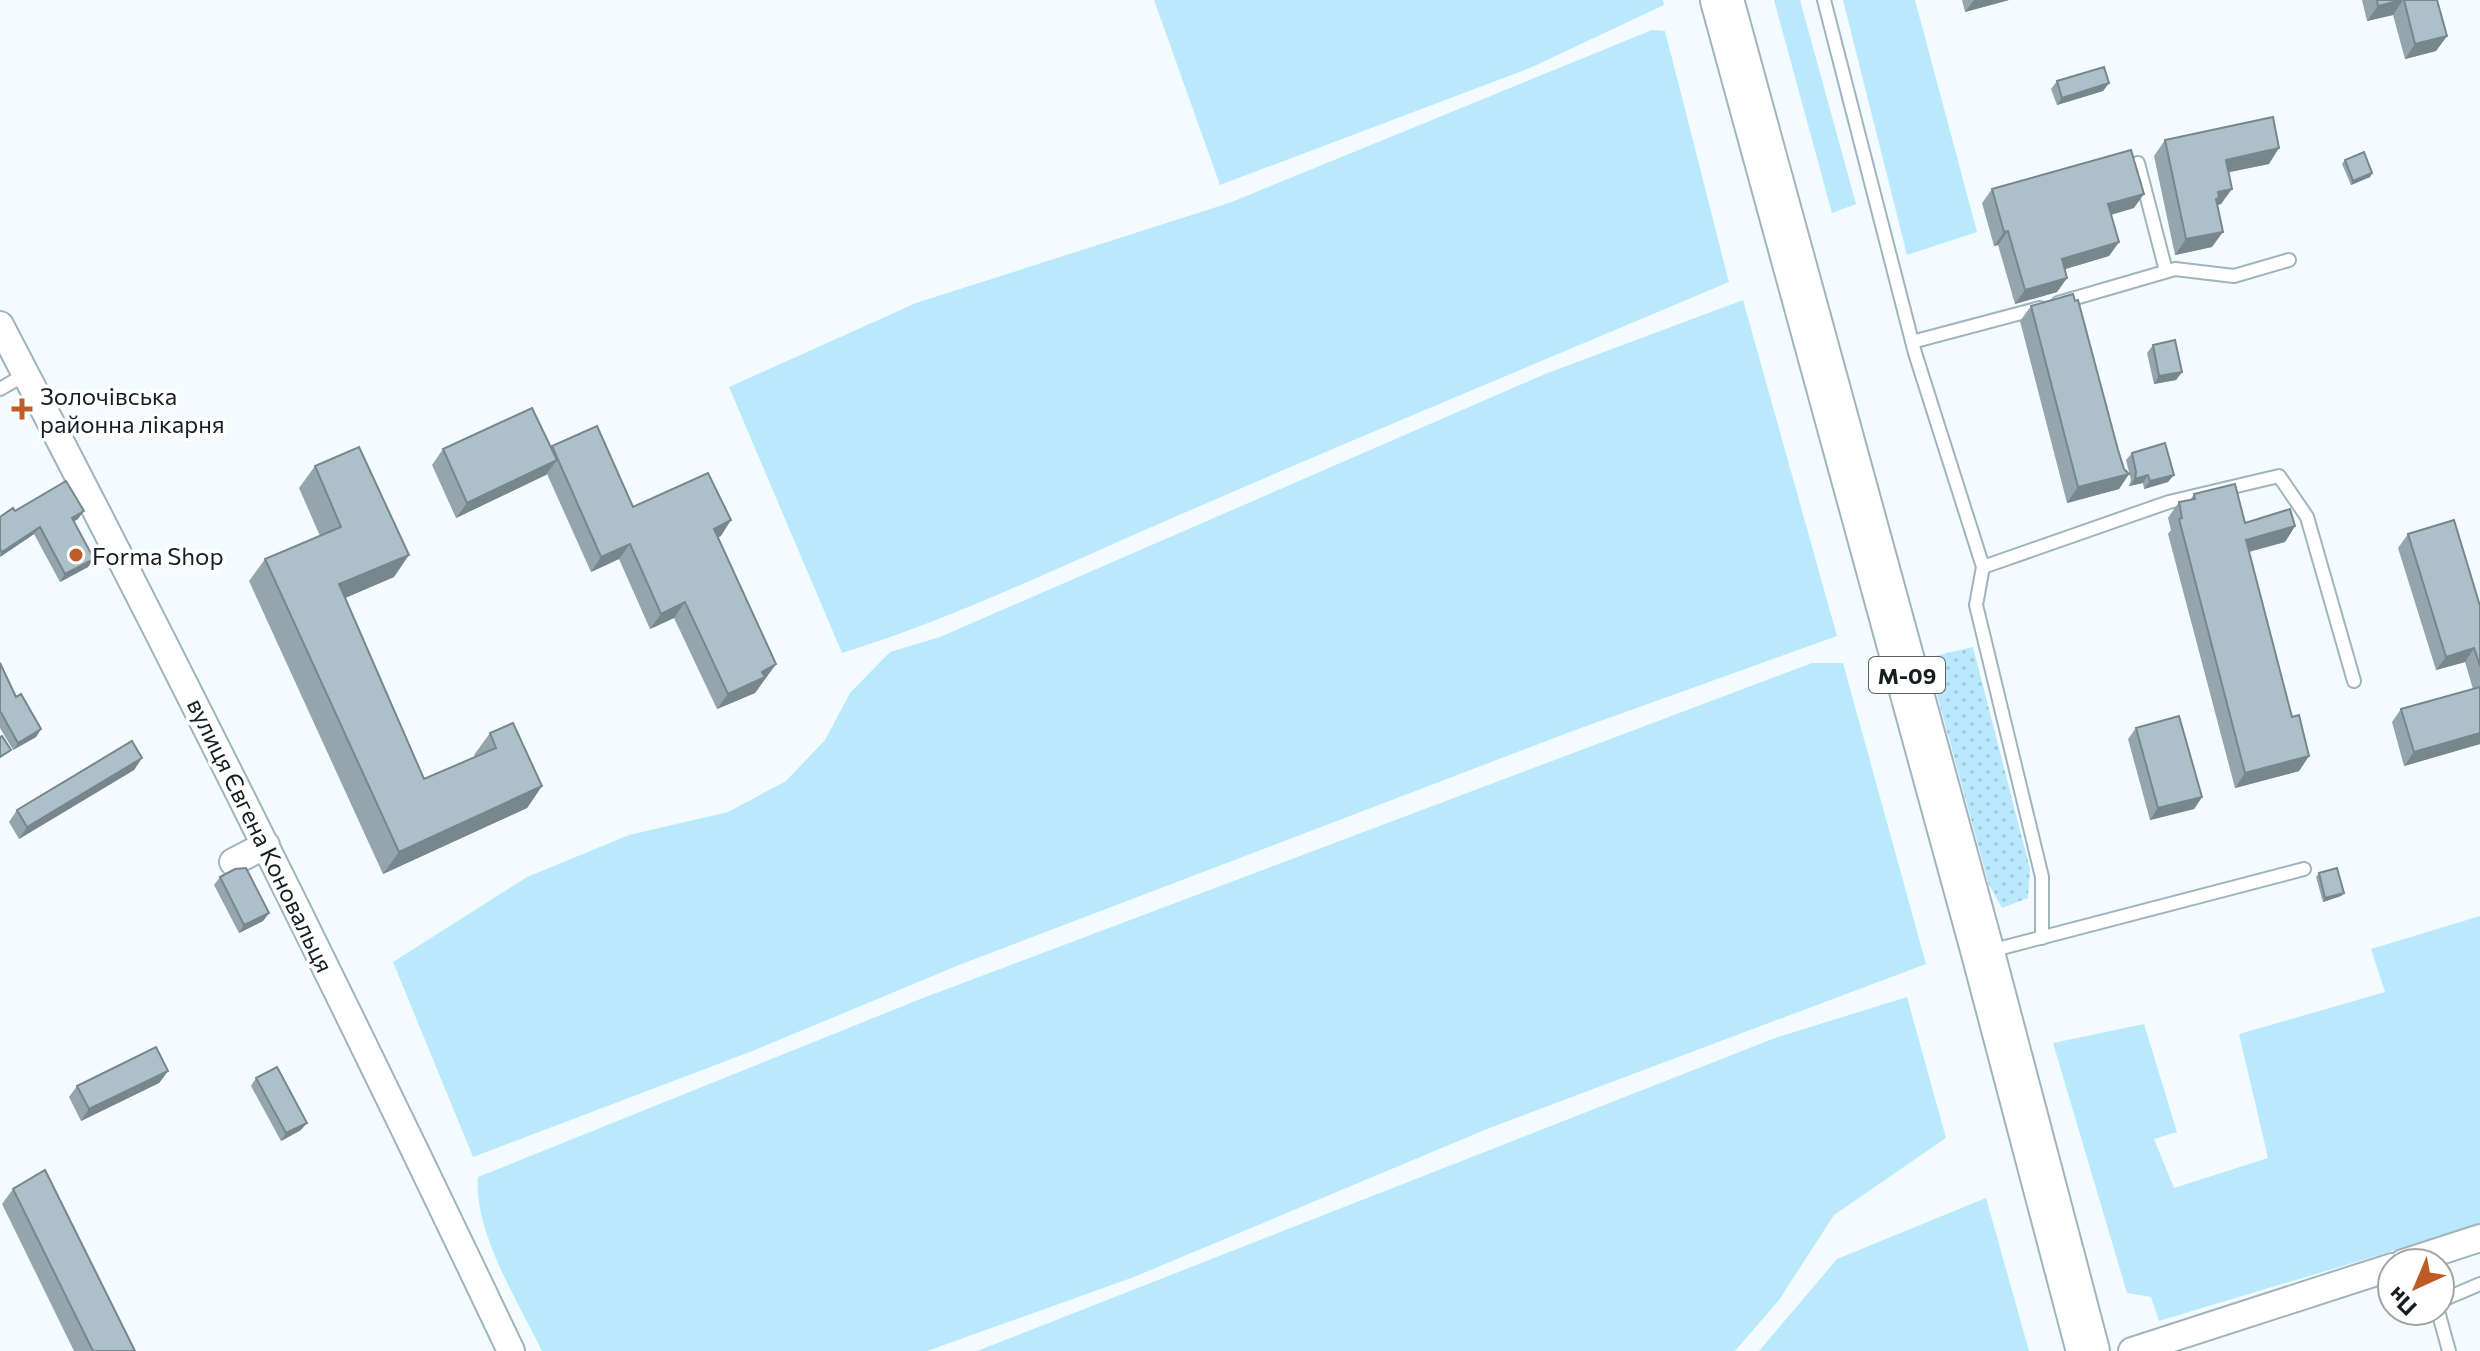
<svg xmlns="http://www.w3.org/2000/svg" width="2480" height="1351" viewBox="0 0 2480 1351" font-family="Commissioner,sans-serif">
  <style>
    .grass { fill: url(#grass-dots) }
    .garden { fill: #bae9fd }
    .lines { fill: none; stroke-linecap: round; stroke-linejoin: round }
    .service-casing { stroke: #a0b4bd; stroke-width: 16 }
    .minor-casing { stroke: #a0b4bd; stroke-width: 30 }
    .trunk-casing { stroke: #a0b4bd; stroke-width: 46 }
    .service { stroke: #fff; stroke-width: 12 }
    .minor { stroke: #fff; stroke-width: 26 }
    .trunk { stroke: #fff; stroke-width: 42 }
    .wall { fill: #94a5ad }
    .shaded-wall { fill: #78868d }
    .building { fill: #acc0c9; stroke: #78868d; stroke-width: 2 }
    .poi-dot { fill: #bf5b26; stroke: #fff; stroke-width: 3 }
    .labels { text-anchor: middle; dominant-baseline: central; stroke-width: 7; stroke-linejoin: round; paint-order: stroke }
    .shield { fill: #fff; stroke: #5c6264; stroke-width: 2 }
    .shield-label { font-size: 22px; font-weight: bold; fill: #161e21 }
    .poi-label { font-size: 24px; fill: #161e21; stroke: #fff; text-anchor: start }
    .street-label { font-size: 24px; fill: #161e21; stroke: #fff }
  </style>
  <defs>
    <pattern id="grass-dots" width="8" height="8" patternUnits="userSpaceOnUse" patternTransform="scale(2)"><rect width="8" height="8" fill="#bae9fd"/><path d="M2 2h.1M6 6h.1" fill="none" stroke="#9fc7d9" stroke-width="1.8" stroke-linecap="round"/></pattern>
  </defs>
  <rect width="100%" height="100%" fill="#f3fbff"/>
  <!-- grass -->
  <path class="grass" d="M 1973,647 L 2030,869 L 2028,898 L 2002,908 L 1989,885 L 1927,658 Z"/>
  <!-- garden -->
  <path class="garden" d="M 1154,0 L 1663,0 L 1664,5 L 1530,68 L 1220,185 Z
    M 1774,0 L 1800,0 L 1856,204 L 1832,213 Z
    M 1843,0 L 1915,0 L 1977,232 L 1907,255 Z
    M 1652,30 L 1665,31 L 1729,282 C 1552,357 1375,430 1200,506 C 1082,556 965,615 842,653 L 729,387 L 916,303 L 1229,203 Z
    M 1743,300 L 1837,636 L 1578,729 L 959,965 L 755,1050 L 473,1157 L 393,962 L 527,877 L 629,835 L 728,812 L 786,781 L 825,740 L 850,693 L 890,652 L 940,637 L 1545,374 Z
    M 1812,663 L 1843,663 L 1926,964 L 1487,1129 L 1134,1277 L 927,1351 L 542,1351 C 519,1304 473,1230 478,1177 L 923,998 Z
    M 2480,916 L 2480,1223 L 2416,1244 L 2159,1321 L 2151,1297 L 2127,1293 L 2053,1043 L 2144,1024 L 2177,1132 L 2154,1139 L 2174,1188 L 2268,1158 L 2239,1034 L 2385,992 L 2371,949 Z
    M 1907,997 L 1946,1138 L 1834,1215 L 1779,1300 L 1735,1351 L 977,1351 L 1775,1038 Z
    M 1986,1198 L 2029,1351 L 1759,1351 L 1837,1259 Z"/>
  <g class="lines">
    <defs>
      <path id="service" d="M 1824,0 L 1915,353 L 1983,567 L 2169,502 L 2279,476 L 2307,517 L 2354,681
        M 2138,163 L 2166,271
        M 2058,303 L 2175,269 L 2234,276 L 2289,260
        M 1912,342 L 2040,308
        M 0,389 L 26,374
        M 1983,567 L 1976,605 L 2042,877 L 2042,938
        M 1990,951 L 2304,869
        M 2440,1301 L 2480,1284
        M 2438,1311 L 2449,1351"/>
      <path id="minor" d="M 0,325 C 177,664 347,1006 511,1351
        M 233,862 L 266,845
        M 2403,1263 L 2480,1238
        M 2132,1351 L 2392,1267"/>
      <path id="trunk" d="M 1722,0 L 1983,953 L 2088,1351"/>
    </defs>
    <!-- service casing -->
    <use href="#service" class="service-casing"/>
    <!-- minor casing -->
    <use href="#minor" class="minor-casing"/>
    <!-- trunk casing -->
    <use href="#trunk" class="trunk-casing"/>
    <!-- service -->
    <use href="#service" class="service"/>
    <!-- minor -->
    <use href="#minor" class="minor"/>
    <!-- trunk -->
    <use href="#trunk" class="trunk"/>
  </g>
  <!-- wall -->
  <path class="wall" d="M 1962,0 L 2009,0 L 1965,12 Z
    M 2362,0 L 2437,0 L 2447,36 L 2436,51 L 2405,59 L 2393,15 L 2367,21 Z
    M 2057,81 L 2109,83 L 2103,91 L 2057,105 L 2051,89 Z
    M 2165,140 L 2269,164 L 2229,172 L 2221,204 L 2217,205 L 2212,247 L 2175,255 L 2154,156 Z
    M 2345,160 L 2372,173 L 2370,177 L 2351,185 L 2342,164 Z
    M 1992,189 L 2134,208 L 2111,215 L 2119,242 L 2109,256 L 2065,269 L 2067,278 L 2057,292 L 2015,304 L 1998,245 L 1994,246 L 1982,203 Z
    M 2031,306 L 2118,450 L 2124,469 L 2129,474 L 2119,489 L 2067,503 L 2020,321 Z
    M 2153,345 L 2182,372 L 2176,380 L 2154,384 L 2147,353 Z
    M 552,446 L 633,507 L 721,536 L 718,537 L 776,664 L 755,693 L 717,709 L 674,618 L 650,629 L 619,559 L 591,572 L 547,474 L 456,518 L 432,465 L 443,449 L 551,448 Z
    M 2132,453 L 2168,482 L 2144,489 L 2143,483 L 2129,486 L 2131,480 L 2126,460 Z
    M 315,466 L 394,577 L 345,598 L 424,779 L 475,757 L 474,755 L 490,733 L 542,786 L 527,808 L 383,874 L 249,581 L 265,559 L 320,536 L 299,488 Z
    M 2194,494 L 2245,523 L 2295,526 L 2285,542 L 2249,552 L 2292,717 L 2309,756 L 2299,771 L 2235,788 L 2168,534 L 2171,530 L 2168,518 L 2179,502 L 2190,500 Z
    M 15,511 L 78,519 L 73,522 L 88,567 L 60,582 L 34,534 L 0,557 L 0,517 Z
    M 2408,534 L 2480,606 L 2480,744 L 2404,766 L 2392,722 L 2401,709 L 2473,689 L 2465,662 L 2436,670 L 2398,548 Z
    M 0,663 L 16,697 L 41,729 L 36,737 L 13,750 L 0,728 Z
    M 2136,728 L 2202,797 L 2194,809 L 2150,820 L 2128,739 Z
    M 142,758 L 134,770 L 19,839 L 9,822 L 17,810 Z
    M 2319,873 L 2344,893 L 2341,896 L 2323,902 L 2316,877 Z
    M 220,877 L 269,913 L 263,921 L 239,933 L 214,885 Z
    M 168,1071 L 159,1083 L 81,1121 L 69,1097 L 77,1086 Z
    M 256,1078 L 301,1130 L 281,1141 L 251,1086 Z
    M 13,1189 L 135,1351 L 74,1351 L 2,1204 Z"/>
  <!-- shaded-wall -->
  <path class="shaded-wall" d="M 1974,0 L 2009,0 L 1965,12 Z
    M 2403,0 L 2393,15 L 2367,21 L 2378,6 Z
    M 2447,36 L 2436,51 L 2405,59 L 2415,44 Z
    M 2109,83 L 2103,91 L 2057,105 L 2062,98 Z
    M 2279,148 L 2269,164 L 2215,175 L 2226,160 Z
    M 2372,173 L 2370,177 L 2351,185 L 2353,181 Z
    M 2232,189 L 2221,204 L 2214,206 L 2218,192 Z
    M 2144,194 L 2134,208 L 2098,218 L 2108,204 Z
    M 2008,231 L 1998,245 L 1994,246 L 2004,232 Z
    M 2223,232 L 2212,247 L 2175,255 L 2186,239 Z
    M 2119,242 L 2109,256 L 2052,273 L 2062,259 Z
    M 2067,278 L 2057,292 L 2015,304 L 2025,290 Z
    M 2182,372 L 2176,380 L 2154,384 L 2159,376 Z
    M 557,460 L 546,475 L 456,518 L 467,503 Z
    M 2129,474 L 2119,489 L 2067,503 L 2078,487 Z
    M 2148,475 L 2143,483 L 2129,486 L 2135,479 Z
    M 2174,475 L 2168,482 L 2144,489 L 2150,481 Z
    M 84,511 L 78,519 L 66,526 L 72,518 Z
    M 731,520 L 721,536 L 703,544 L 714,529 Z
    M 2295,526 L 2285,542 L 2236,555 L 2246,540 Z
    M 40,527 L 34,534 L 0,557 L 2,552 Z
    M 630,544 L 619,559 L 591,572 L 601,557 Z
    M 409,555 L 394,577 L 324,607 L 339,584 Z
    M 94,559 L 88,567 L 60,582 L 65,574 Z
    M 685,602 L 674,618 L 650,629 L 661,614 Z
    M 2474,648 L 2465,662 L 2436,670 L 2446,657 Z
    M 776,664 L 755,693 L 717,709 L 728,694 Z
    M 41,729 L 36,737 L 13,750 L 18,743 Z
    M 2480,733 L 2480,744 L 2404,766 L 2414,752 Z
    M 2309,756 L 2299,771 L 2235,788 L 2245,773 Z
    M 142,758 L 134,770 L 19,839 L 27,827 Z
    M 542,786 L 527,808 L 383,874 L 399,852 Z
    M 2202,797 L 2194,809 L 2150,820 L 2158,808 Z
    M 2344,893 L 2341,896 L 2323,902 L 2325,898 Z
    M 269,913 L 263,921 L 239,933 L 244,925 Z
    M 168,1071 L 159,1083 L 81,1121 L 89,1109 Z
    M 307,1123 L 301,1130 L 281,1141 L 286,1133 Z"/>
  <!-- building -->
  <path class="building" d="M 2377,0 L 2402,0 L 2378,6 Z
    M 2404,0 L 2437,0 L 2447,36 L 2415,44 Z
    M 2104,67 L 2109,83 L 2062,98 L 2057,81 Z
    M 2273,117 L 2279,148 L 2226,160 L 2232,189 L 2218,192 L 2219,198 L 2216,199 L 2223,232 L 2186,239 L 2165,140 Z
    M 2131,150 L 2144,194 L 2108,204 L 2119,242 L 2062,259 L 2067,278 L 2025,290 L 2008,231 L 2004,232 L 1992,189 Z
    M 2364,152 L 2372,173 L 2353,181 L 2345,160 Z
    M 2073,294 L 2075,301 L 2078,300 L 2118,450 L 2124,469 L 2129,474 L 2078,487 L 2031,306 Z
    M 2175,340 L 2182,372 L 2159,376 L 2153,345 Z
    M 532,408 L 557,460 L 467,503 L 443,449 Z
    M 597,426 L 633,507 L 708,473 L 731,520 L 714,529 L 776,664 L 762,672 L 765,677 L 728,694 L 685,602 L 661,614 L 630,544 L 601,557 L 552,446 Z
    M 2165,443 L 2174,475 L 2150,481 L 2148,475 L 2135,479 L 2136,472 L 2132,453 Z
    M 359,447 L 409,555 L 339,584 L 424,779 L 496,748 L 490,733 L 513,723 L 542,786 L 399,852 L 265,559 L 341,527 L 315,466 Z
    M 66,481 L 84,511 L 72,518 L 94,559 L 65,574 L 40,527 L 2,552 L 0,549 L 0,517 L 13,508 L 15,511 Z
    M 2235,484 L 2245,523 L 2290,509 L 2295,526 L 2246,540 L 2292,717 L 2299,715 L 2309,756 L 2245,773 L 2179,519 L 2182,518 L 2179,502 L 2195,499 L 2194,494 Z
    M 2454,520 L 2480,606 L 2480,666 L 2474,648 L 2446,657 L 2408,534 Z
    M 0,663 L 16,697 L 21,694 L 41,729 L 18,743 L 0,711 Z
    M 2480,687 L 2480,733 L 2414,752 L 2401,709 Z
    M 2179,716 L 2202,797 L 2158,808 L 2136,728 Z
    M 2,736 L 11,750 L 0,757 L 0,737 Z
    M 132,741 L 142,758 L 27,827 L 17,810 Z
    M 246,868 L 269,913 L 244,925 L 220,877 L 235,869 Z
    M 2337,868 L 2344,893 L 2325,898 L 2319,873 Z
    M 156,1047 L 168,1071 L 89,1109 L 77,1086 Z
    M 277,1067 L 307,1123 L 286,1133 L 256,1078 Z
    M 45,1170 L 135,1351 L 93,1351 L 13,1189 Z"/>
  <!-- markers -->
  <g class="poi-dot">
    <path d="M18 397h8v8h8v8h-8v8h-8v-8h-8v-8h8z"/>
    <circle cx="76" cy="555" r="8"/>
  </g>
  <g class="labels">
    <!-- shield labels -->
    <rect class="shield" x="1869" y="657" width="76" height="36" rx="6"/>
    <g class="shield-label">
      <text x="1907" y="675">М-09</text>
    </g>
    <!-- poi labels -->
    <g class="poi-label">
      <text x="40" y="395">Золочівська<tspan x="40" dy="28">районна лікарня</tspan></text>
      <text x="92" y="555">Forma Shop</text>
    </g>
    <!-- street labels -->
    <g class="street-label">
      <text transform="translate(261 835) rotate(64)">вулиця Євгена Коновальця</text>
    </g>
  </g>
  <!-- north arrow -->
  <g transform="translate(2416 1287) rotate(224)"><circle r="38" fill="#ffffff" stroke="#a2a5a6" stroke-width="2"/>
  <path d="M0-6L14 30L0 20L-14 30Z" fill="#bf5b26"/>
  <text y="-12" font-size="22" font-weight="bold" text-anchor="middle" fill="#161e21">Пн</text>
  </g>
</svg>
